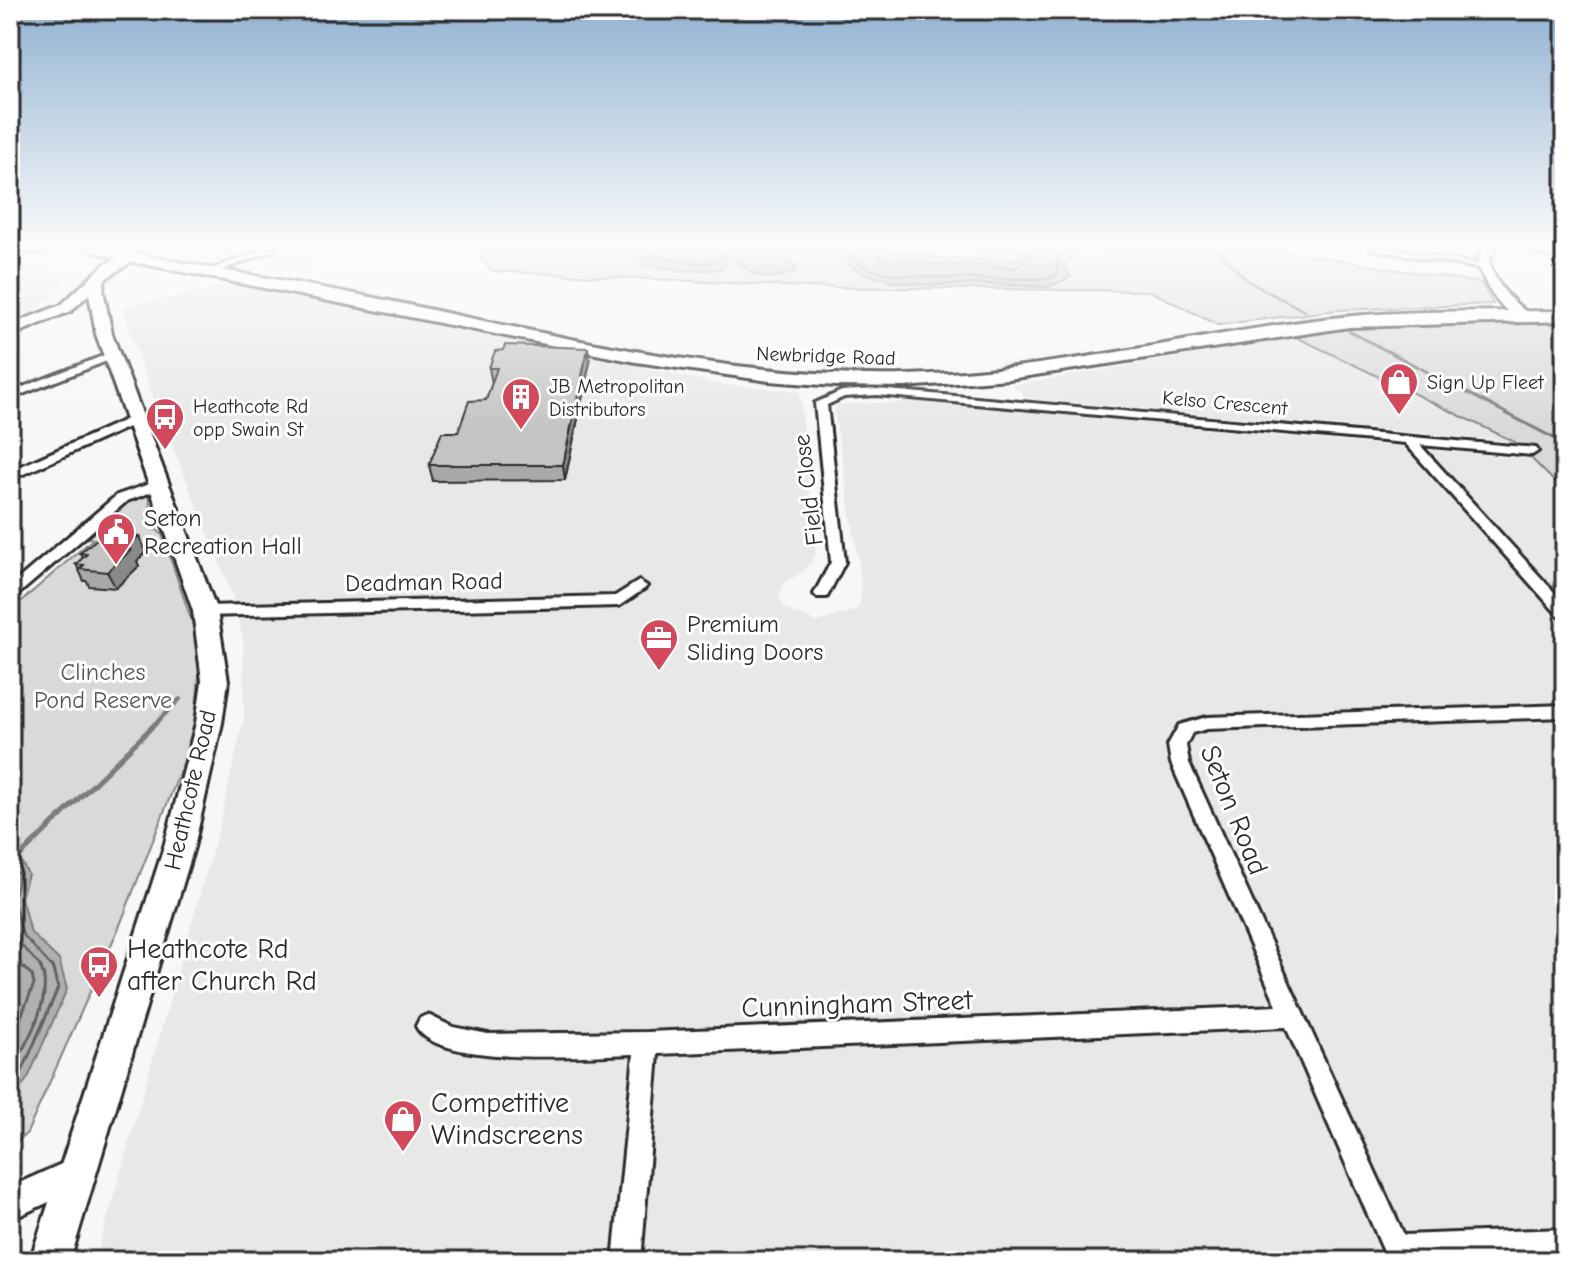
<svg xmlns="http://www.w3.org/2000/svg" width="1575" height="1271" viewBox="0 0 1575 1271" font-family="'Comic Neue',sans-serif">
  <style>
    .built { fill: #e8e8e8 }
    .green { fill: #d9d9d9; stroke: #828282; stroke-width: 2 }
    .water { fill: #b0b0b0; stroke: #7b7b7b; stroke-width: 2 }
    .lines { fill: none; stroke-linecap: round; stroke-linejoin: round }
    .shore-far1 { stroke: #606060; stroke-width: 2 }
    .shore { stroke: #606060; stroke-width: 3 }
    .stream-far2 { stroke: #7b7b7b; stroke-width: 3 }
    .stream-far1 { stroke: #7b7b7b; stroke-width: 4 }
    .stream { stroke: #7b7b7b; stroke-width: 5 }
    .minor-casing { stroke: #2b2b2b; stroke-width: 6 }
    .tertiary-casing { stroke: #2b2b2b; stroke-width: 6 }
    .primary-casing { stroke: #2b2b2b; stroke-width: 6 }
    .trunk-casing { stroke: #2b2b2b; stroke-width: 6 }
    .minor { fill: #fff; fill-rule: evenodd }
    .tertiary { fill: #fff; fill-rule: evenodd }
    .primary { fill: #fff; fill-rule: evenodd }
    .trunk { fill: #fff; fill-rule: evenodd }
    .wall { fill: #a9a9a9; stroke: #2b2b2b; stroke-width: 2 }
    .shaded-wall { fill: #898989; stroke: #2b2b2b; stroke-width: 2 }
    .building { fill: #c4c4c4; stroke: #2b2b2b; stroke-width: 2 }
    .labels { text-anchor: middle; dominant-baseline: central; stroke-width: 6; stroke-linejoin: round; paint-order: stroke }
    .far-street-label { font-size: 20px; fill: #2b2b2b; stroke: #fff }
    .far-poi-label { font-size: 20px; fill: #2b2b2b; stroke: #fff; text-anchor: start }
    .street-label { font-size: 24px; fill: #2b2b2b; stroke: #fff }
    .poi-label { font-size: 24px; fill: #2b2b2b; stroke: #fff; text-anchor: start }
    .park-label { font-size: 24px; fill: #565656; stroke: #fff }
    .near-street-label { font-size: 28px; fill: #2b2b2b; stroke: #fff }
    .near-poi-label { font-size: 28px; fill: #2b2b2b; stroke: #fff; text-anchor: start }
  </style>
  <rect width="100%" height="100%" fill="#f7f7f7"/>
  <filter id="ink" filterUnits="userSpaceOnUse"><feTurbulence type="fractalNoise" baseFrequency=".0125" numOctaves="2"/><feDisplacementMap in="SourceGraphic" scale="16" xChannelSelector="R" yChannelSelector="G"/><feConvolveMatrix kernelMatrix="1 2 1 2 8 2 1 2 1" color-interpolation-filters="sRGB"/></filter>
  <g filter="url(#ink)">
    <!-- built -->
    <path class="built" d="M 158,249 L 258,249 L 220,261 Z
      M 286,250 L 320,261 L 306,276 L 251,264 Z
      M 10,256 L 54,267 L 68,277 L 52,297 L 23,319 L 10,324 Z
      M 245,282 L 719,384 L 800,391 L 816,555 L 804,570 L 782,585 L 779,597 L 785,609 L 817,622 L 856,610 L 861,599 L 860,572 L 834,409 L 838,404 L 921,402 L 1532,459 L 1565,492 L 1565,1261 L 95,1261 L 219,828 L 244,717 L 243,640 L 232,594 L 149,387 L 122,307 Z
      M 1296,337 L 1515,442 L 1027,398 L 1013,385 Z"/>
    <!-- green -->
    <path class="green" d="M 426,249 L 603,249 L 631,254 L 644,260 L 644,265 L 690,271 L 729,256 L 756,275 L 796,267 L 786,255 L 789,251 L 835,249 L 838,256 L 891,282 L 1048,287 L 1070,277 L 1063,265 L 1084,249 L 1268,249 L 1481,283 L 1493,304 L 1337,310 L 1218,325 L 1150,291 L 805,287 L 492,271 L 472,250 L 434,256 Z
      M 868,249 L 1019,249 L 1023,252 L 1016,260 L 943,258 Z
      M 1565,321 L 1565,492 L 1515,442 L 1296,337 L 1362,326 Z
      M 136,496 L 149,496 C 153,512 145,523 162,534 L 193,625 L 200,664 L 194,735 L 120,925 L 27,1133 L 10,1148 L 10,611 L 93,539 L 84,537 Z"/>
    <!-- water -->
    <path class="water" d="M 603,249 L 802,249 L 787,255 L 796,267 L 795,272 L 771,278 L 756,275 L 729,256 L 724,258 L 726,264 L 721,269 L 690,271 L 644,265 L 644,260 L 631,254 Z
      M 868,249 L 943,258 L 1016,260 L 1022,252 L 1019,249 L 1084,249 L 1063,265 L 1071,277 L 1048,287 C 1029,287 1010,283 991,283 C 942,286 864,291 833,250 Z
      M 10,855 L 19,857 L 28,874 L 21,898 L 31,933 L 59,960 L 67,989 L 28,1078 L 10,1102 Z"/>
    <g class="lines">
      <!-- shore-far1 -->
      <path class="shore-far1" d="M 640,249 C 665,260 687,265 714,262 L 725,249
        M 843,249 C 852,253 854,260 861,265 C 886,282 1010,278 1046,279 L 1057,275 L 1057,261 L 1071,249
        M 879,249 L 881,258 L 891,262 L 1015,268 L 1028,258 L 1029,249
        M 10,863 L 19,875 L 13,899 L 23,935 L 53,968
        M 10,925 L 17,940 L 42,968
        M 10,954 L 25,968"/>
      <!-- shore -->
      <path class="shore" d="M 10,1044 L 34,984 L 32,975 L 22,966
        M 10,1072 C 25,1046 56,996 40,966
        M 10,1088 L 21,1074 L 58,988 L 52,966"/>
      <!-- stream-far2 -->
      <path class="stream-far2" d="M 1216,249 L 1249,282 L 1305,311
        M 1349,331 L 1565,444"/>
      <!-- stream-far1 -->
      <path class="stream-far1" d="M 154,725 L 180,699"/>
      <!-- stream -->
      <path class="stream" d="M 19,857 L 156,723"/>
      <defs>
        <path id="minor" d="M 10,249 L 50,249 L 46,252 L 10,253 Z
          M 264,249 L 277,249 L 217,272 L 209,270 Z
          M 1371,249 L 1393,249 L 1488,266 L 1483,269 Z
          M 1523,249 L 1540,249 L 1565,254 L 1565,260 Z
          M 113,352 L 118,355 L 117,357 L 10,399 L 10,392 Z
          M 877,389 L 1536,448 L 1538,451 L 1532,455 L 1420,445 L 1565,604 L 1565,618 L 1559,616 L 1405,443 L 877,395 L 844,397 L 827,405 L 845,562 L 827,597 L 817,597 L 814,594 L 831,562 L 815,403 L 842,391 Z
          M 136,415 L 142,419 L 140,422 L 10,480 L 10,471 Z
          M 158,481 L 163,482 L 163,488 L 127,501 L 15,597 L 10,599 L 10,586 L 117,495 Z
          M 639,581 L 647,586 L 644,589 L 619,606 L 205,616 L 197,611 L 205,606 L 615,596 Z
          M 1565,705 L 1565,717 L 1207,729 L 1192,733 L 1186,745 L 1189,763 L 1404,1235 L 1565,1229 L 1565,1257 L 1388,1261 L 1286,1027 L 658,1054 L 641,1261 L 613,1261 L 634,1054 C 592,1055 435,1068 416,1026 L 420,1018 L 428,1015 L 453,1027 L 488,1034 L 647,1032 L 1277,1006 L 1171,763 L 1168,745 L 1179,725 L 1207,717 Z"/>
        <path id="tertiary" d="M 1483,249 L 1495,249 L 1489,261 C 1495,284 1510,300 1529,314 L 1529,320 C 1505,322 1482,281 1477,261 Z
          M 77,1157 L 88,1162 L 93,1173 L 88,1184 L 10,1220 L 10,1187 Z"/>
        <path id="primary" d="M 129,253 L 136,257 L 134,260 L 105,279 L 103,290 L 112,334 L 217,611 L 228,681 L 222,723 L 194,847 L 70,1261 L 30,1261 L 164,847 L 196,723 L 202,681 L 193,611 L 96,334 L 89,294 L 71,311 L 10,336 L 10,325 L 61,305 L 105,264 Z"/>
        <path id="trunk" d="M 86,249 L 114,249 C 200,268 288,280 375,298 C 550,334 726,379 906,375 C 1044,372 1178,338 1315,320 C 1397,309 1482,312 1565,311 L 1565,321 L 1349,327 L 1009,379 L 904,387 L 836,386 L 769,381 L 636,362 L 128,261 Z"/>
      </defs>
      <!-- minor casing -->
      <use href="#minor" class="minor-casing"/>
      <!-- tertiary casing -->
      <use href="#tertiary" class="tertiary-casing"/>
      <!-- primary casing -->
      <use href="#primary" class="primary-casing"/>
      <!-- trunk casing -->
      <use href="#trunk" class="trunk-casing"/>
      <!-- minor -->
      <use href="#minor" class="minor"/>
      <!-- tertiary -->
      <use href="#tertiary" class="tertiary"/>
      <!-- primary -->
      <use href="#primary" class="primary"/>
      <!-- trunk -->
      <use href="#trunk" class="trunk"/>
    </g>
    <!-- wall -->
    <path class="wall" d="M 590,362 L 565,480 L 433,481 L 429,465 L 486,400 L 492,383 L 489,368 Z
      M 139,536 L 146,552 L 137,561 L 139,566 L 116,588 L 89,586 L 87,581 L 84,581 L 76,564 L 83,558 L 80,553 Z"/>
    <!-- shaded-wall -->
    <path class="shaded-wall" d="M 588,348 L 590,362 L 565,480 L 563,465 Z
      M 139,536 L 146,552 L 137,561 L 139,566 L 116,588 L 107,572 L 124,549 Z"/>
    <!-- building -->
    <path class="building" d="M 505,345 L 588,348 L 563,465 L 429,465 L 442,432 L 458,432 L 469,401 L 486,400 L 497,368 L 489,368 L 495,351 L 503,350 Z
      M 104,533 L 139,536 L 124,549 L 131,550 L 107,572 L 80,569 L 84,565 L 76,564 L 87,554 L 80,553 Z"/>
  </g>
  <!-- sky -->
  <linearGradient id="sky" x2="0" y2="1"><stop stop-color="#91b2d2"/><stop offset="0.58" stop-color="#fbfbfb"/><stop offset="1" stop-color="#fbfbfb" stop-opacity="0"/></linearGradient>
  <rect width="1575" height="427" fill="url(#sky)"/>
  <!-- icons -->
  <defs>
    <symbol id="shop-pin" viewBox="-11 -11 22 30"><path d="M0 17L-7.5 6A9.5 9.5 0 1 1 7.5 6Z" fill="#d1495b" stroke="#fff"/><path d="M-5-2.5h2.3a2.7 3.5 0 0 1 5.4 0H5L5.5 6h-11ZM-1.5-2.5h3a1.5 2.3 0 0 0-3 0Z" fill="#fff"/></symbol>
    <symbol id="building-pin" viewBox="-11 -11 22 30"><path d="M0 17L-7.5 6A9.5 9.5 0 1 1 7.5 6Z" fill="#d1495b" stroke="#fff"/><path d="M-4-6H4V6H1V3H-1V6H-4ZM-2.5-4.3h1.7v1.8h-1.7ZM.8-4.3h1.7v1.8H.8ZM-2.5-1h1.7V.8h-1.7ZM.8-1h1.7V.8H.8Z" fill="#fff"/></symbol>
    <symbol id="bus-pin" viewBox="-11 -11 22 30"><path d="M0 17L-7.5 6A9.5 9.5 0 1 1 7.5 6Z" fill="#d1495b" stroke="#fff"/><path d="M-5-6H5V4H4V6H2V4H-2V6H-4V4H-5ZM-3.5-4V0h7V-4ZM-3.5 1.2v1.5H-2V1.2ZM2 1.2v1.5H3.5V1.2Z" fill="#fff"/></symbol>
    <symbol id="civic-pin" viewBox="-11 -11 22 30"><path d="M0 17L-7.5 6A9.5 9.5 0 1 1 7.5 6Z" fill="#d1495b" stroke="#fff"/><path d="M-.6-6.5H3V-4.5H.6V-3L4-1V1h2V6H-6V1h2V-1L-.6-3ZM-1.2 2.5V6h2.4V2.5Z" fill="#fff"/></symbol>
    <symbol id="office-pin" viewBox="-11 -11 22 30"><path d="M0 17L-7.5 6A9.5 9.5 0 1 1 7.5 6Z" fill="#d1495b" stroke="#fff"/><path d="M-6-3h4V-5.5h4V-3h4V5H-6ZM-1-4.5V-3h2v-1.5ZM-6 0V1H6V0Z" fill="#fff"/></symbol>
  </defs>
  <g fill-rule="evenodd">
    <use href="#shop-pin" x="1377" y="360" width="44" height="60"/>
    <use href="#building-pin" x="499" y="375" width="44" height="60"/>
    <use href="#bus-pin" x="143" y="395" width="44" height="60"/>
    <use href="#civic-pin" x="94" y="510" width="44" height="60"/>
    <use href="#office-pin" x="637" y="616" width="44" height="60"/>
    <use href="#bus-pin" x="77" y="943" width="44" height="60"/>
    <use href="#shop-pin" x="381" y="1097" width="44" height="60"/>
  </g>
  <g class="labels">
    <!-- far-street labels -->
    <g class="far-street-label">
      <text transform="translate(826 356) rotate(2)">Newbridge Road</text>
      <text transform="translate(1225 403) rotate(5)">Kelso Crescent</text>
    </g>
    <!-- far-poi labels -->
    <g class="far-poi-label">
      <text x="1427" y="382">Sign Up Fleet</text>
      <text x="549" y="386">JB Metropolitan<tspan x="549" dy="23">Distributors</tspan></text>
      <text x="193" y="406">Heathcote Rd<tspan x="193" dy="23">opp Swain St</tspan></text>
    </g>
    <!-- street labels -->
    <g class="street-label">
      <text transform="translate(808 490) rotate(-97)">Field Close</text>
      <text transform="translate(424 582) rotate(-1)">Deadman Road</text>
      <text transform="translate(190 790) rotate(-77)">Heathcote Road</text>
    </g>
    <!-- poi labels -->
    <g class="poi-label">
      <text x="144" y="518">Seton<tspan x="144" dy="28">Recreation Hall</tspan></text>
      <text x="687" y="624">Premium<tspan x="687" dy="28">Sliding Doors</tspan></text>
    </g>
    <!-- park labels -->
    <g class="park-label">
      <text x="103" y="672">Clinches<tspan x="103" dy="28">Pond Reserve</tspan></text>
    </g>
    <!-- near-street labels -->
    <g class="near-street-label">
      <text transform="translate(1234 810) rotate(68)">Seton Road</text>
      <text transform="translate(857 1004) rotate(-2)">Cunningham Street</text>
    </g>
    <!-- near-poi labels -->
    <g class="near-poi-label">
      <text x="127" y="949">Heathcote Rd<tspan x="127" dy="32">after Church Rd</tspan></text>
      <text x="431" y="1103">Competitive<tspan x="431" dy="32">Windscreens</tspan></text>
    </g>
  </g>
  <!-- margin -->
  <rect width="1575" height="1271" fill="none" stroke="#fff" stroke-width="40"/>
  <rect x="20" y="20" width="1535" height="1231" fill="none" stroke="#2b2b2b" stroke-width="3" filter="url(#ink)"/>
</svg>
